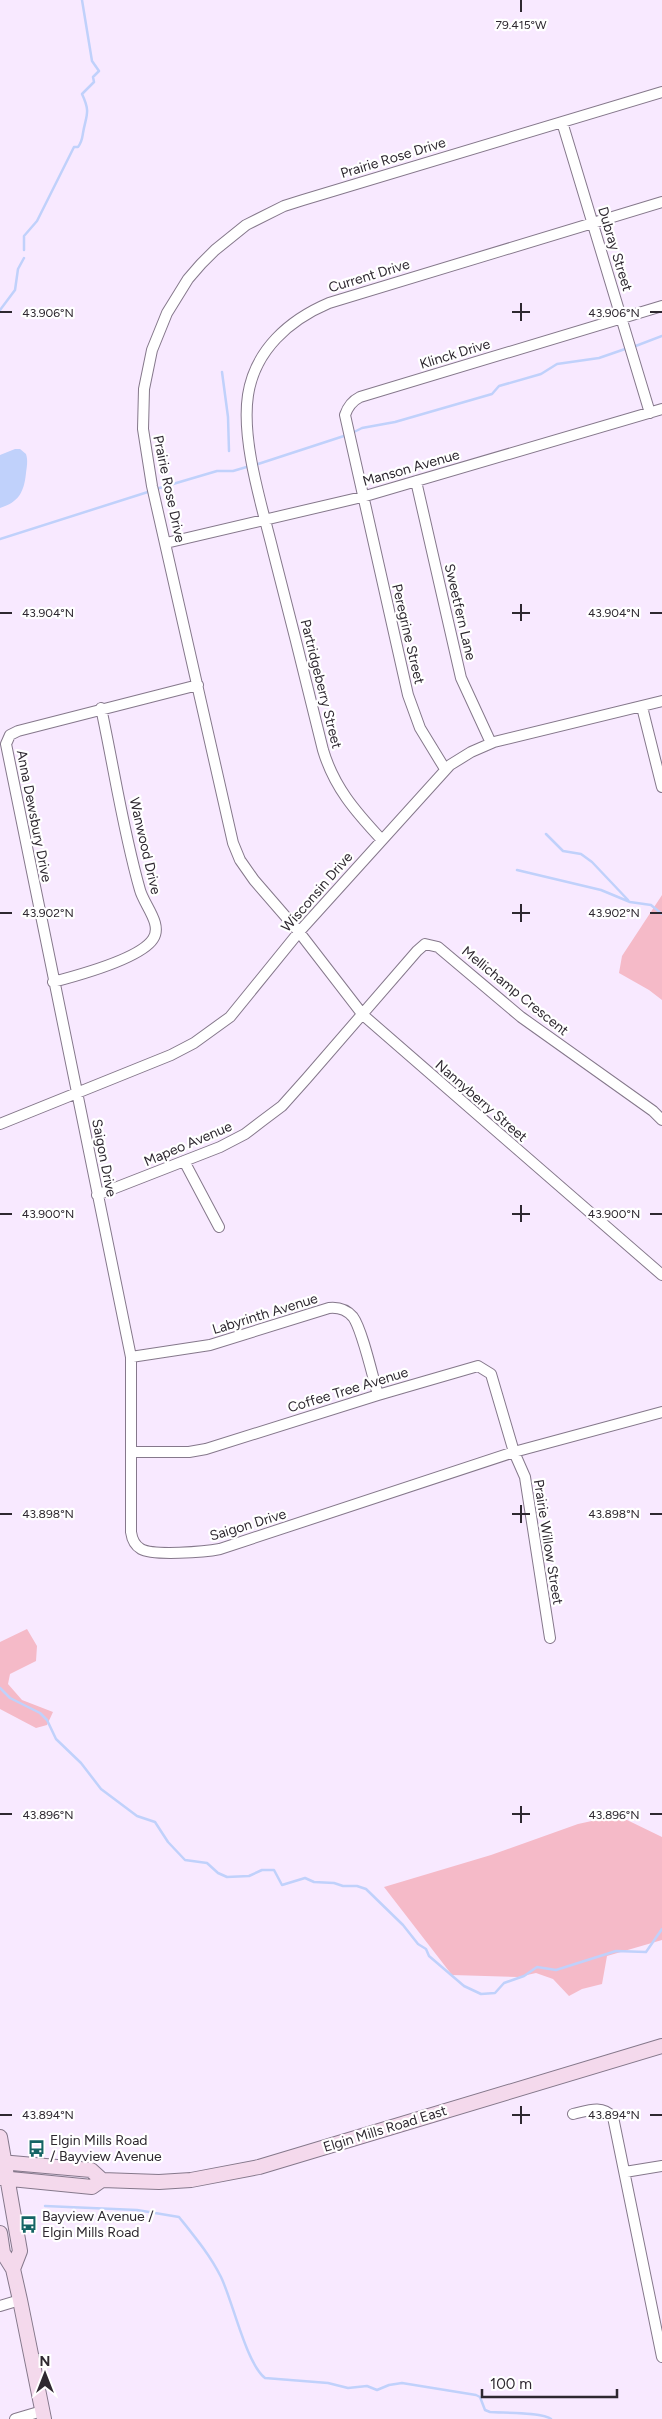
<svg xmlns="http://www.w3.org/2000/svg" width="662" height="2419" viewBox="0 0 662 2419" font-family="Figtree,sans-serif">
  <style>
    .green { fill: #f5bac8 }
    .water { fill: #c0d1fb }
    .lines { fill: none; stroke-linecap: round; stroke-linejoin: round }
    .stream { stroke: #c0d1fb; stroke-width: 2.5 }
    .minor-casing { stroke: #85788b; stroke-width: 12 }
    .secondary-casing { stroke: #85788b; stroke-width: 16 }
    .minor { stroke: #fff; stroke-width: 10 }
    .secondary { stroke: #f4d9ec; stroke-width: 14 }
    .ticks { fill: none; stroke: #2e2830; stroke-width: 2 }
    .labels { text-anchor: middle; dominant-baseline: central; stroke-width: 4.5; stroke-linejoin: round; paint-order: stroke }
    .street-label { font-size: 14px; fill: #2e2830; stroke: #fff }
    .poi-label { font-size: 14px; fill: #2e2830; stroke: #fff; text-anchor: start }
    .ticks-label { font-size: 12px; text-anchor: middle; fill: #2e2830; stroke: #fff; stroke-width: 4.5; stroke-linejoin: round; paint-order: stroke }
  </style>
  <rect width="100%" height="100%" fill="#f8e9ff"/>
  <!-- green -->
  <path class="green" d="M 662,895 L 662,1000 L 649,990 L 619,973 L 622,956 Z
    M 27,1629 L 37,1646 L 36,1661 L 10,1674 L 8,1684 L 22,1700 L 53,1712 L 47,1725 L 36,1728 L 0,1709 L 0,1642 Z
    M 610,1817 L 627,1820 L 662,1837 L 662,1940 L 607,1956 L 602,1984 L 582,1989 L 569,1996 L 553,1979 L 536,1973 L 518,1977 L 452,1975 L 384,1887 L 491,1855 L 578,1824 Z"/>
  <!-- water -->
  <path class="water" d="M 15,449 L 20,449 L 26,454 C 28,460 27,466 26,473 C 24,492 19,502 0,508 L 0,455 Z"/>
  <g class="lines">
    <!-- stream -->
    <path class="stream" d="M 24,250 L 24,236 L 37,221 L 74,147 L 78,147 C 82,142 82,139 83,133 C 86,115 91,113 82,94 L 94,82 L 93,77 L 99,71 L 92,61 L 82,0
      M 0,310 L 15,290 L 18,269 L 24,258
      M 633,347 L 662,336
      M 222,372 L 228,417 L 229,451
      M 352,433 L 362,428 L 395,422 L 492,394 L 499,386 L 541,374 L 557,364 L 599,358 L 628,348
      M 255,465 L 347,435
      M 156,489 L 217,471 L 233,471 L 250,466
      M 0,539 L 151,491
      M 546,834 L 563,851 L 581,854 L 592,862 L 628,900
      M 517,870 L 601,890 L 630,902 L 651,905 L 662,914
      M 0,1688 L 10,1698 L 40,1713 L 47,1720 L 56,1739 L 81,1763 L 101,1789 L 137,1816 L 155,1822 L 168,1842 L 185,1860 L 207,1863 L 218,1873 L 227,1877 L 249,1876 L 262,1870 L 274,1870 L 282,1885 L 305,1878 L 314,1882 L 334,1883 L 343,1886 L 357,1886 L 366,1889 L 403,1925 L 418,1944 L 426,1949 L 429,1956 L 464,1986 L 481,1994 L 495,1993 L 504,1983 L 524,1976 L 537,1967 L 556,1970 L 616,1951 L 646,1952 L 662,1929
      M 45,2206 L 137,2210 L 179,2217 C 195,2237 210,2255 221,2277 C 233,2302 246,2363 265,2378 L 328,2383 L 348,2388 L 367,2386 L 377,2390 L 389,2385 L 402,2383 L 476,2395 L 480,2397 L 485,2410 L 490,2412 C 503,2413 544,2412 551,2419"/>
    <defs>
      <path id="minor" d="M 662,92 L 303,200 L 284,206 L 246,225 L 215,250 L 201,264 L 188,279 L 167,313 L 152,350 L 144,389 L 143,429 L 152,486 L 233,843 L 240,860 L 254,880 L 299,932 L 363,1015 L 662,1275
        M 562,122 L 650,413
        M 416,481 L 461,678 L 491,743
        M 166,543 L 362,497 L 662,409
        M 198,685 L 18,731 L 10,735 L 6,744 L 131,1357 L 131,1532 C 132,1539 134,1545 141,1549 C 153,1556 205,1552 220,1549 L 514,1452 L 662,1412
        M 642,707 L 662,787
        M 445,769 L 420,728 L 408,695 L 345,415 C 348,406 352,401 360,397 L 662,306
        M 381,839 C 355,811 334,787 323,750 C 307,684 290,617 273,551 C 262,506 241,441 248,395 C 255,350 289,320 329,303 L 662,202
        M 53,982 C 76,976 140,959 153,939 C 163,924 144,905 140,890 C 123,831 114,768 101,708
        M 0,1124 L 171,1055 L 194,1043 L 230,1017 L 299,932 L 450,765 L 471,752 L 494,742 L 662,701
        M 184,1161 L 219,1227
        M 97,1195 L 220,1147 L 245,1134 L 262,1121 L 282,1106 L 307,1078 L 417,951 L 425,944 L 438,947 L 521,1017 L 653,1111 L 662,1120
        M 131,1357 L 210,1345 L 329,1308 C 339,1307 347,1310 353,1317 C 362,1329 373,1378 378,1395
        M 132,1452 L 189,1452 L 206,1449 L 378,1395 L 478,1366 L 491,1374 L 514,1452 L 525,1477 L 550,1638
        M 573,2114 C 587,2111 601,2104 613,2117 L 662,2357
        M 625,2172 L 662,2166
        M 0,2306 L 20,2300
        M 15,2419 L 42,2411"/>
      <path id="secondary" d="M 0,2137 L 20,2251 L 13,2269
        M 0,2162 L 91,2170 L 102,2180 L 159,2182 L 191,2180 L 259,2167 L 662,2046
        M 0,2178 L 92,2187 L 102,2180
        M 0,2233 L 3,2253 L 13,2269 L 20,2300 L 44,2419"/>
    </defs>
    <!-- minor casing -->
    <use href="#minor" class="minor-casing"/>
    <!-- secondary casing -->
    <use href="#secondary" class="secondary-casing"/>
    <!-- minor -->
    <use href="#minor" class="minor"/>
    <!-- secondary -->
    <use href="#secondary" class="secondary"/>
  </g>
  <!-- ticks -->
  <path class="ticks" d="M 521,0 L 521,12M 521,303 L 521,321M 0,312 L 12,312M 512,312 L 530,312M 650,312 L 662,312M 521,604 L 521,621M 0,613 L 12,613M 512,613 L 530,613M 650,613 L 662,613M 521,904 L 521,922M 0,913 L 12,913M 512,913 L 530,913M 650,913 L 662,913M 521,1205 L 521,1222M 0,1214 L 12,1214M 512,1214 L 530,1214M 650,1214 L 662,1214M 521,1505 L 521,1523M 0,1514 L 12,1514M 512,1514 L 530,1514M 650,1514 L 662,1514M 521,1806 L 521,1823M 0,1814 L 12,1814M 512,1814 L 530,1814M 650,1814 L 662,1814M 521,2106 L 521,2124M 0,2115 L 12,2115M 512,2115 L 530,2115M 650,2115 L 662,2115"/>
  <!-- icons -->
  <defs>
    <symbol id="bus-bare" viewBox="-9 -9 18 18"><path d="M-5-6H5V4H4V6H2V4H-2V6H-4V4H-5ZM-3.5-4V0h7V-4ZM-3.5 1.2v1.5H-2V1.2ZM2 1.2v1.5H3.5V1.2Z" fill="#156465" stroke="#fff" stroke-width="2.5" paint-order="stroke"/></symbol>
  </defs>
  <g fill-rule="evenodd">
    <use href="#bus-bare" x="24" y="2136" width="25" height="25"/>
    <use href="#bus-bare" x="16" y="2212" width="25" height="25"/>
  </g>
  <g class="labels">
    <!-- street labels -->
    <g class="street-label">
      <text transform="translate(393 158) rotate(-17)">Prairie Rose Drive</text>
      <text transform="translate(615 249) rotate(73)">Dubray Street</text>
      <text transform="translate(369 276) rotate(-17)">Current Drive</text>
      <text transform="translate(455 354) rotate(-17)">Klinck Drive</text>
      <text transform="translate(411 468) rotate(-16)">Manson Avenue</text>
      <text transform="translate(169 489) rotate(78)">Prairie Rose Drive</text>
      <text transform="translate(460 612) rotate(77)">Sweetfern Lane</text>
      <text transform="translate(408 634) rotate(77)">Peregrine Street</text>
      <text transform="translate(321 684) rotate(76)">Partridgeberry Street</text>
      <text transform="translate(34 816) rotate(79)">Anna Dewsbury Drive</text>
      <text transform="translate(145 846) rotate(77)">Wanwood Drive</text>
      <text transform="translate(317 892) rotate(-49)">Wisconsin Drive</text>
      <text transform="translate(515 991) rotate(39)">Mellichamp Crescent</text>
      <text transform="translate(481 1101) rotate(41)">Nannyberry Street</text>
      <text transform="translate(188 1144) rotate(-23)">Mapeo Avenue</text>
      <text transform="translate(104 1158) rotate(79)">Saigon Drive</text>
      <text transform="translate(265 1314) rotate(-17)">Labyrinth Avenue</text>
      <text transform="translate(348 1390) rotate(-17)">Coffee Tree Avenue</text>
      <text transform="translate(248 1525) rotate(-17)">Saigon Drive</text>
      <text transform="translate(548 1542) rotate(81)">Prairie Willow Street</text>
      <text transform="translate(385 2129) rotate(-17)">Elgin Mills Road East</text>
    </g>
    <!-- poi labels -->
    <g class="poi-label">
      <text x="50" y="2140">Elgin Mills Road<tspan x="50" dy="16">/ Bayview Avenue</tspan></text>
      <text x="42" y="2216">Bayview Avenue /<tspan x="42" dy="16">Elgin Mills Road</tspan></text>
    </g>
  </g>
  <g class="ticks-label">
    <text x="521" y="29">79.415°W</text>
    <text x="48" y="317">43.906°N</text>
    <text x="614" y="317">43.906°N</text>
    <text x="48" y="617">43.904°N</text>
    <text x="614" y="617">43.904°N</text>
    <text x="48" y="917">43.902°N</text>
    <text x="614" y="917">43.902°N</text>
    <text x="48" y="1218">43.900°N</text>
    <text x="614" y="1218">43.900°N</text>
    <text x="48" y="1518">43.898°N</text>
    <text x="614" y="1518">43.898°N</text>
    <text x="48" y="1819">43.896°N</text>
    <text x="614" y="1819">43.896°N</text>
    <text x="48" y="2119">43.894°N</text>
    <text x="614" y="2119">43.894°N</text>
  </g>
  <!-- north arrow -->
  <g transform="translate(45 2374)" stroke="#ffffff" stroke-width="4" paint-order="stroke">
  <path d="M0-4L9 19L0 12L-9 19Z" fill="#2e2830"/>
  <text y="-8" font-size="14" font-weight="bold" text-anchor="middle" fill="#2e2830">N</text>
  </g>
  <!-- scale -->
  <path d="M482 2389v8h135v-8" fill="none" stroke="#2e2830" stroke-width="2.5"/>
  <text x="490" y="2389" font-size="15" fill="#2e2830" stroke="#ffffff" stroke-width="4" paint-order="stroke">100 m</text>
</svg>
